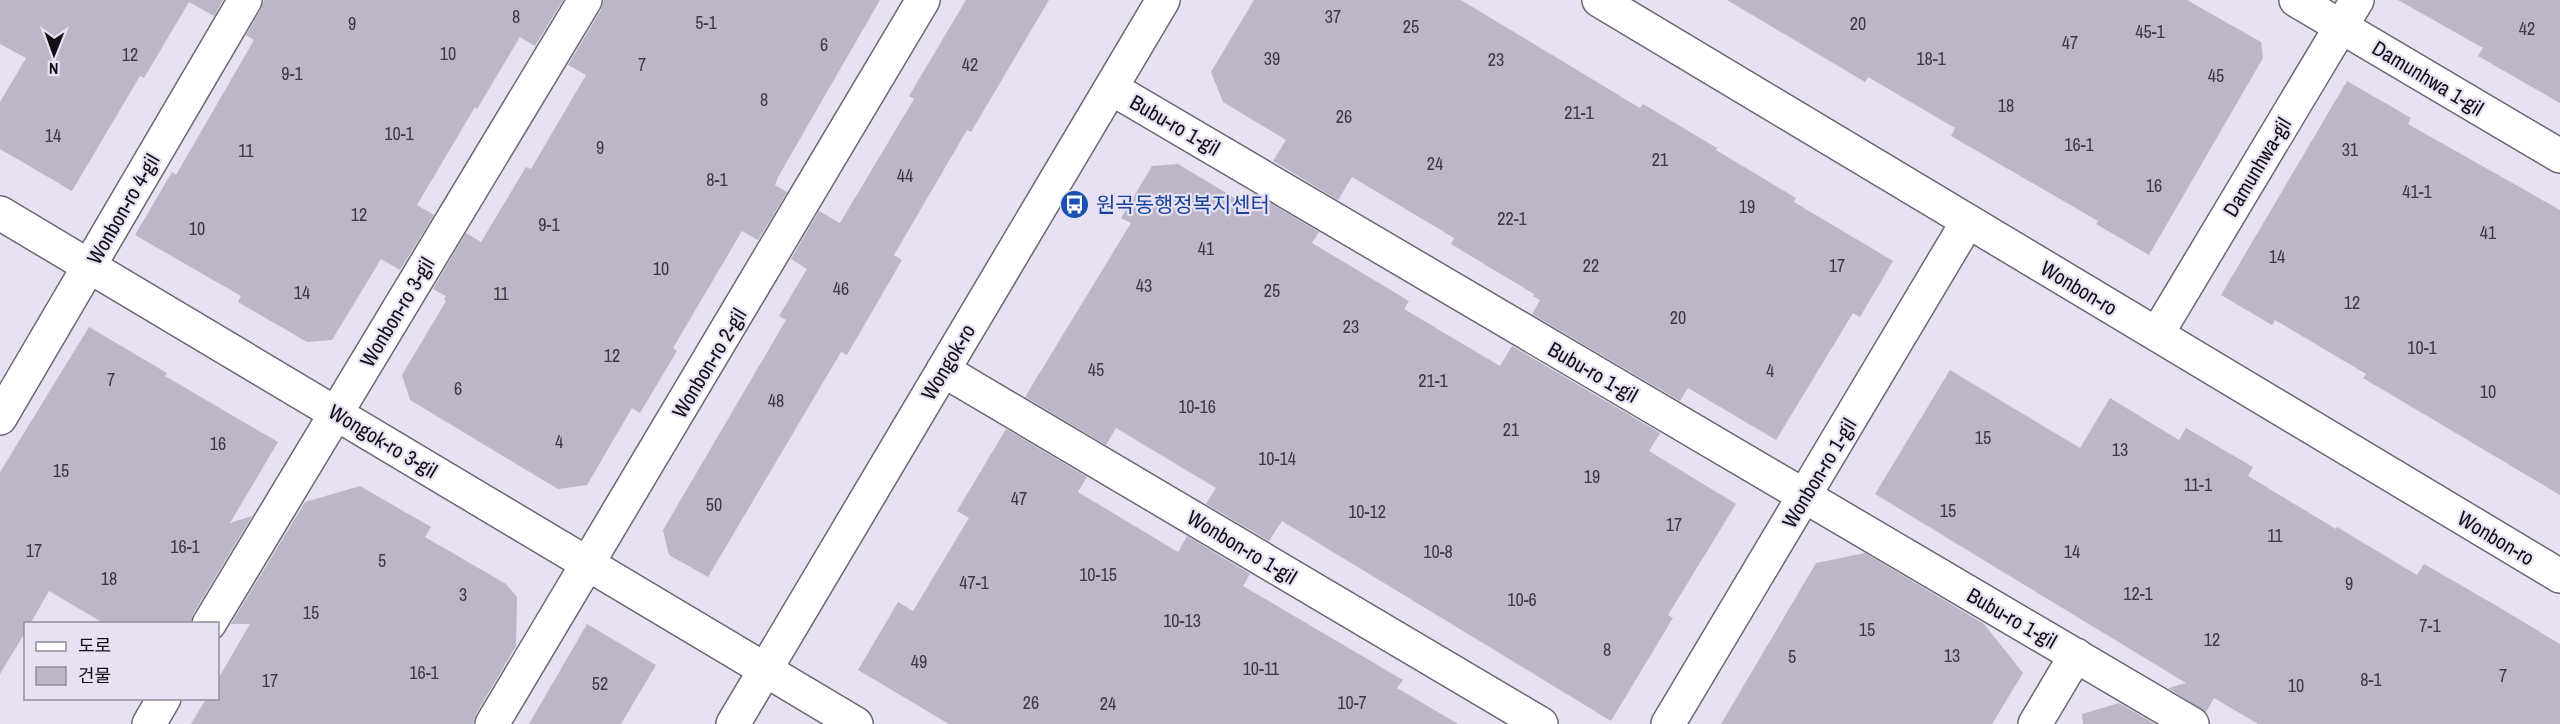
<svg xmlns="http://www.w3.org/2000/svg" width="2560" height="724" viewBox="0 0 2560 724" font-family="'Archivo Narrow','Noto Sans KR',sans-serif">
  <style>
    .building { fill: #bcb6c8 }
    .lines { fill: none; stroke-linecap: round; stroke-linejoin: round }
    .minor-casing { stroke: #6c6676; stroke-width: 36 }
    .minor { stroke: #fff; stroke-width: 33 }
    .labels { text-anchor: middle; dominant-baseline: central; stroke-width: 4.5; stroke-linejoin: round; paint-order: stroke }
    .number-label { font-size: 18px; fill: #3c3942 }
    .street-label { font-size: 21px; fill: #110f15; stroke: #e7e1f3 }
    .transit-label { font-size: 21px; fill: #164399; stroke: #e7e1f3; text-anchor: start }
  </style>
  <rect width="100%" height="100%" fill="#e7e1f3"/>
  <!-- building -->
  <path class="building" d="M 0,0 L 223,0 L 214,16 L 189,2 L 144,78 L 140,76 L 72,191 L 0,149 L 0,102 L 26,58 L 0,44 Z
    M 264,0 L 563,0 L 535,46 L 520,37 L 477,109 L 475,107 L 417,205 L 434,215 L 400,270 L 381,259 L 332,340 L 307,342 L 238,302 L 241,296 L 135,235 L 172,172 L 176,175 L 254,40 L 246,35 L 261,9 Z
    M 604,0 L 880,0 L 778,177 L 775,185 L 787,192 L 758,240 L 742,231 L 673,348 L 677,351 L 640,413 L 632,408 L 587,485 L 558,489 L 410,400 L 402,375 L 446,301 L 444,300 L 446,296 L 433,289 L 466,233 L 481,242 L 526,167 L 531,169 L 586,75 L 568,65 L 601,10 Z
    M 966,0 L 1049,0 L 971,132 L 967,130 L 894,255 L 902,260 L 847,355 L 841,352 L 708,577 L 669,555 L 663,530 L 786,320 L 779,316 L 807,269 L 791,259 L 819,211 L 840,223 L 914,99 L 909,96 Z
    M 1254,0 L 1461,0 L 1640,108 L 1643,104 L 1717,148 L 1716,150 L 1796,198 L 1794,202 L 1893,261 L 1860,317 L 1853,313 L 1776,440 L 1688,388 L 1680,401 L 1532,314 L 1540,300 L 1533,296 L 1534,294 L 1451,244 L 1454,238 L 1352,177 L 1338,200 L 1273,161 L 1286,140 L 1223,102 L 1211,72 Z
    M 1727,0 L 2187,0 L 2261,42 L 2263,58 L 2149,255 L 2096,224 L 2098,221 L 1951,136 L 1955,128 L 1868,77 L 1865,82 Z
    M 2398,0 L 2560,0 L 2560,103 L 2478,56 L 2483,48 Z
    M 2347,81 L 2411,118 L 2408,124 L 2560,210 L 2560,495 L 2363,378 L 2366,374 L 2275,320 L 2272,325 L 2221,295 Z
    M 1178,164 L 1246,205 L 1253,193 L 1319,232 L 1312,243 L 1409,301 L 1404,309 L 1500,366 L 1512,346 L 1660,433 L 1649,451 L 1736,504 L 1668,615 L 1673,618 L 1611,721 L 1282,521 L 1269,541 L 1206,504 L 1216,488 L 1116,428 L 1106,445 L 1025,397 L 1131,223 L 1121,218 L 1152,166 Z
    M 89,327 L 167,373 L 165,376 L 278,442 L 230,523 L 252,516 L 193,614 L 190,624 L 105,624 L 49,591 L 30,624 L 26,624 L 26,631 L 0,674 L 0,472 Z
    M 1950,370 L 2080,448 L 2110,398 L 2179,440 L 2186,428 L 2253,467 L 2248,476 L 2336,529 L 2337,527 L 2417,575 L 2424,564 L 2502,609 L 2560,644 L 2560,724 L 2258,724 L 2214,698 L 2206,712 L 2168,688 L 2186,683 L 1875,494 Z
    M 1006,429 L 1087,477 L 1078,492 L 1178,552 L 1187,536 L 1250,574 L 1243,586 L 1403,680 L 1397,688 L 1458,724 L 949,724 L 858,670 L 898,602 L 913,611 L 969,518 L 957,511 Z
    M 360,486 L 431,527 L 425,537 L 506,584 L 517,597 L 516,646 L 476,714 L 473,724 L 191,724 L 206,699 L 218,699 L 218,679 L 250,624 L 231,624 L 305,502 Z
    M 1865,553 L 1984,624 L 2023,673 L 1992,724 L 1721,724 L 1816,563 Z
    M 587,624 L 656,665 L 621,724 L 529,724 Z
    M 2119,703 L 2155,724 L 2083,724 L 2082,714 Z"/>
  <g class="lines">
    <defs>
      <path id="minor" d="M 1599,0 L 2560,576
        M 2296,0 L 2560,156
        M 1111,88 L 2192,724
        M 0,213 L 856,724
        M 2157,334 L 2357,0
        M 943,370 L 1541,724
        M 0,418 L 245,0
        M 209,624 L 585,0
        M 149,724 L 164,698
        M 492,724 L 923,0
        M 733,724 L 1163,0
        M 1668,724 L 1968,221
        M 2035,724 L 2076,655"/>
    </defs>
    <!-- minor casing -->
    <use href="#minor" class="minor-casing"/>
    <!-- minor -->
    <use href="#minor" class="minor"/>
  </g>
  <!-- icons -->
  <defs>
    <symbol id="bus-disc" viewBox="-11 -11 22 22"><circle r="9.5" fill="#1a4fb4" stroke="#e7e1f3"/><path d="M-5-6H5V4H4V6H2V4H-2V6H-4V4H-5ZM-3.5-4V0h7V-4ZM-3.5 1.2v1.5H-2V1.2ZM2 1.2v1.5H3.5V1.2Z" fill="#fff"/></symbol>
  </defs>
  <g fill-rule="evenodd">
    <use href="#bus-disc" x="1058" y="188" width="33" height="33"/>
  </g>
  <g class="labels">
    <!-- number labels -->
    <g class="number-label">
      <text x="516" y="16">8</text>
      <text x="1333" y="16">37</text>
      <text x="706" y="22">5-1</text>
      <text x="352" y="23">9</text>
      <text x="1858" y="23">20</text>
      <text x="1411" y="26">25</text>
      <text x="2527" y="28">42</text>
      <text x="2150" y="31">45-1</text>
      <text x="2070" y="42">47</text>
      <text x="824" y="44">6</text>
      <text x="448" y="53">10</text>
      <text x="130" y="54">12</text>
      <text x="1272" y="58">39</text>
      <text x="1931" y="58">18-1</text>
      <text x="1496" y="59">23</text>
      <text x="642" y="64">7</text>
      <text x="970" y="64">42</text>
      <text x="292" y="73">9-1</text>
      <text x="2216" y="75">45</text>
      <text x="764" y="99">8</text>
      <text x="2006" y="105">18</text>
      <text x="1579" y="112">21-1</text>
      <text x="1344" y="116">26</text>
      <text x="399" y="133">10-1</text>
      <text x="53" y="135">14</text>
      <text x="2079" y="144">16-1</text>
      <text x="600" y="147">9</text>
      <text x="2350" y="149">31</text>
      <text x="246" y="150">11</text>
      <text x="1660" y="159">21</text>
      <text x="1435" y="163">24</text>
      <text x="905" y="175">44</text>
      <text x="717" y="179">8-1</text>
      <text x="2154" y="185">16</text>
      <text x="2417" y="191">41-1</text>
      <text x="1747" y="206">19</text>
      <text x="359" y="214">12</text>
      <text x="1512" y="218">22-1</text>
      <text x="549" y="224">9-1</text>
      <text x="197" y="228">10</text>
      <text x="2488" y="232">41</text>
      <text x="1206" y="248">41</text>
      <text x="2277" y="256">14</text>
      <text x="1591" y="265">22</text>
      <text x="1837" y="265">17</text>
      <text x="661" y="268">10</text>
      <text x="1144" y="285">43</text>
      <text x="841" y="288">46</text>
      <text x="1272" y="290">25</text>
      <text x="302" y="292">14</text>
      <text x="501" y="293">11</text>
      <text x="2352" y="302">12</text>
      <text x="1678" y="317">20</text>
      <text x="1351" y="326">23</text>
      <text x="2422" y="347">10-1</text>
      <text x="612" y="355">12</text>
      <text x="1096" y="369">45</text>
      <text x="1770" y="370">4</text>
      <text x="111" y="379">7</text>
      <text x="1433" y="380">21-1</text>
      <text x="458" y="388">6</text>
      <text x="2488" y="391">10</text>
      <text x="776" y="400">48</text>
      <text x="1197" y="406">10-16</text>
      <text x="1511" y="429">21</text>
      <text x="1983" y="437">15</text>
      <text x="559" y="441">4</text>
      <text x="218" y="443">16</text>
      <text x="2120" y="449">13</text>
      <text x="1277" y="458">10-14</text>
      <text x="61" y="470">15</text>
      <text x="1592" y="476">19</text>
      <text x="2198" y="484">11-1</text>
      <text x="1019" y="498">47</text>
      <text x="714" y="504">50</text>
      <text x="1948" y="510">15</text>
      <text x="1367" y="511">10-12</text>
      <text x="1674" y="524">17</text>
      <text x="2275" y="535">11</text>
      <text x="185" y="546">16-1</text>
      <text x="34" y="550">17</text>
      <text x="1438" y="551">10-8</text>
      <text x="2072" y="551">14</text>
      <text x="382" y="560">5</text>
      <text x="1098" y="574">10-15</text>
      <text x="109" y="578">18</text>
      <text x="974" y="582">47-1</text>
      <text x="2349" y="583">9</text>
      <text x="2138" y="593">12-1</text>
      <text x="463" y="594">3</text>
      <text x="1522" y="599">10-6</text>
      <text x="311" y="612">15</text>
      <text x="1182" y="620">10-13</text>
      <text x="2430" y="625">7-1</text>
      <text x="1867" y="629">15</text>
      <text x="2212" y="639">12</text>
      <text x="1607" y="649">8</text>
      <text x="1952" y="655">13</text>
      <text x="1792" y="656">5</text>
      <text x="919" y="661">49</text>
      <text x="1261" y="668">10-11</text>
      <text x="424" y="672">16-1</text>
      <text x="2503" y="675">7</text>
      <text x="2371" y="679">8-1</text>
      <text x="270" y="680">17</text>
      <text x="600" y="683">52</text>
      <text x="2296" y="685">10</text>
      <text x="1031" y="702">26</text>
      <text x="1352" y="702">10-7</text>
      <text x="1108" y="703">24</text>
    </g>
    <!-- street labels -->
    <g class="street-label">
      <text transform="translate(2428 78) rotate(31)">Damunhwa 1-gil</text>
      <text transform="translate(1175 125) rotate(30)">Bubu-ro 1-gil</text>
      <text transform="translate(2257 167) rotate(-59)">Damunhwa-gil</text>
      <text transform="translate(123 209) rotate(-60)">Wonbon-ro 4-gil</text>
      <text transform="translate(2079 288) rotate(31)">Wonbon-ro</text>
      <text transform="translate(397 312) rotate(-59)">Wonbon-ro 3-gil</text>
      <text transform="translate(948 362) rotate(-59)">Wongok-ro</text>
      <text transform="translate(709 363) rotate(-59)">Wonbon-ro 2-gil</text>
      <text transform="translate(1593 372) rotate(30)">Bubu-ro 1-gil</text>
      <text transform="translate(383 441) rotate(31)">Wongok-ro 3-gil</text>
      <text transform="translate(1819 473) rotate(-59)">Wonbon-ro 1-gil</text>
      <text transform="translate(2496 538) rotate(31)">Wonbon-ro</text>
      <text transform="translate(1242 547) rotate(31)">Wonbon-ro 1-gil</text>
      <text transform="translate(2012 618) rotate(30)">Bubu-ro 1-gil</text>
    </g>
    <!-- transit labels -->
    <g class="transit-label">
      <text x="1096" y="204">원곡동행정복지센터</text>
    </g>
  </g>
  <!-- legend -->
  <rect x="24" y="622" width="195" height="78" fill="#e7e1f3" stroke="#918d9a" stroke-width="1.5"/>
  <rect x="36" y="642" width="30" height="9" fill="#ffffff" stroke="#918d9a" stroke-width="1.5"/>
  <text x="78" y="652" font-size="18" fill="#110f15">도로</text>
  <rect x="36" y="667" width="30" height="18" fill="#bcb6c8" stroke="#918d9a" stroke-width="1.5"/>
  <text x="78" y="682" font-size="18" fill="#110f15">건물</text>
  <!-- north arrow -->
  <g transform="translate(54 54) rotate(181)" stroke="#e7e1f3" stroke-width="4.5" paint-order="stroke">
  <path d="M0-4.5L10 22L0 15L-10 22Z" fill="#110f15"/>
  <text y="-9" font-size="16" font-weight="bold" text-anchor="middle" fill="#110f15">N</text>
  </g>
</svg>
